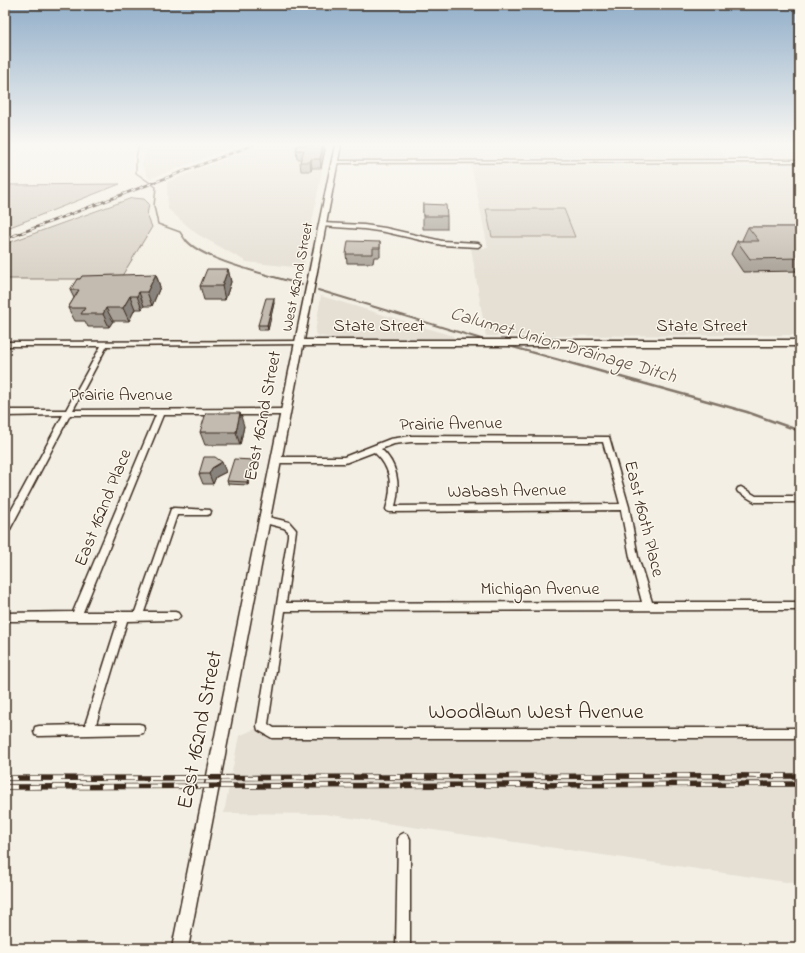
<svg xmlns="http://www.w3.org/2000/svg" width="805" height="953" viewBox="0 0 805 953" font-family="'Indie Flower',sans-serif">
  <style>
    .built { fill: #e5dfd4 }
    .green { fill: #d8d1c6; stroke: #8a7e72 }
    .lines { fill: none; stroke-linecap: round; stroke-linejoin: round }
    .stream-far2 { stroke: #817468; stroke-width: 1.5 }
    .stream-far1 { stroke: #817468; stroke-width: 2 }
    .stream { stroke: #817468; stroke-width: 2.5 }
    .minor-casing { stroke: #3b2a1e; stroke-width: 3 }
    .major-casing { stroke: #3b2a1e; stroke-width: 3 }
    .minor { fill: #fbf7ec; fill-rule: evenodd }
    .major { fill: #fbf7ec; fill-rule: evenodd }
    .rail-far1-casing { stroke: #3b2a1e; stroke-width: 2.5 }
    .rail-casing { stroke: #3b2a1e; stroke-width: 5.5 }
    .rail-far1 { stroke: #fbf7ec; stroke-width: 1.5; stroke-dasharray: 4.5; stroke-linecap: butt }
    .rail { stroke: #fbf7ec; stroke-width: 4; stroke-dasharray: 12; stroke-linecap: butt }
    .wall { fill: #a8a197; stroke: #3b2a1e }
    .shaded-wall { fill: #88837b; stroke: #3b2a1e }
    .building { fill: #c3bbb0; stroke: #3b2a1e }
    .labels { text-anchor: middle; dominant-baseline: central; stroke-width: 3; stroke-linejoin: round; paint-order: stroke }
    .far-street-label { font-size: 15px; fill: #3b2a1e; stroke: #fbf7ec }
    .street-label { font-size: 18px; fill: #3b2a1e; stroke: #fbf7ec }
    .water-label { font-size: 19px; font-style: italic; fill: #645549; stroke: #fbf7ec }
    .near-street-label { font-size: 22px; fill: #3b2a1e; stroke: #fbf7ec }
  </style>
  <rect width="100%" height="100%" fill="#f3efe4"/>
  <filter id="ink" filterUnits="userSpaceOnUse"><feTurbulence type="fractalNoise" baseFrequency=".025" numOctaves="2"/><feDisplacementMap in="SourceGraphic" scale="8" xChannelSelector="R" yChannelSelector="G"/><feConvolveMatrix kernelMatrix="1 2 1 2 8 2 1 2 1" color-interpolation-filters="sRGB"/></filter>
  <g filter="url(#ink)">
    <!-- built -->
    <path class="built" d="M 148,145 L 239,145 L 149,179 L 142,164 Z
      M 260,145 L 327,145 L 303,268 L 247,262 L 197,234 L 168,209 L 167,182 Z
      M 344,145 L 800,145 L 800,148 L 796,148 L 800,152 L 800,160 L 765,160 L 753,147 L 716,146 L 728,159 L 346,160 L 342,159 L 341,157 Z
      M 800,163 L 800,335 L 486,336 L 471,248 L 488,248 L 471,164 Z
      M 321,296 L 453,336 L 454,338 L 339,339 L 319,336 L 315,333 Z
      M 262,726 L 800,731 L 800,884 L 325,814 L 224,813 L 239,736 Z"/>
    <!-- green -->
    <path class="green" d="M 120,184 L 5,229 L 5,185 Z
      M 132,198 L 144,199 L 149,204 L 147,215 L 152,227 L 120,279 L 5,279 L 5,244 Z
      M 486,209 L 564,209 L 575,237 L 492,237 Z"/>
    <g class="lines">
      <!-- stream-far2 -->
      <path class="stream-far2" d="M 139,145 L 136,158 L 136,173 L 156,187 L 154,206 L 158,224 L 180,232 L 186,241"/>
      <!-- stream-far1 -->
      <path class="stream-far1" d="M 186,240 C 203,261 274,276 302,285
        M 318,290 L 488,341
        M 505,345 L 567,362"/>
      <!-- stream -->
      <path class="stream" d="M 563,361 L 747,412 L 800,431"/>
      <defs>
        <path id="minor" d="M 800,160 L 800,162 L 334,163 L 332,162 L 334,161 Z
          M 322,223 L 364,225 L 385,228 L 442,241 L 478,243 L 481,245 L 478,247 L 442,245 L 385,232 L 364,229 L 320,226 L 320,224 Z
          M 300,341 L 303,343 L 302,344 L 107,346 L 73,410 L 285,409 L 289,412 L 285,415 L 163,415 L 83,612 L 135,612 L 171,509 L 174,508 L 210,510 L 211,512 L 210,514 L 207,515 L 177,515 L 144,612 L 175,612 L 178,613 L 180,616 L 178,619 L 175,620 L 127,621 L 96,724 L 139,724 L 143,725 L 144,729 L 143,733 L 139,734 L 39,736 L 35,735 L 34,731 L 35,727 L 39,726 L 85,725 L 118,621 L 5,621 L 5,613 L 73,612 L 156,415 L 70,415 L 8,533 L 5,534 L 5,522 L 63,415 L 5,416 L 5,410 L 66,410 L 101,346 L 5,346 L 5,342 Z
          M 411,436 L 609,437 L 629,507 L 638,557 L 652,602 L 800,602 L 800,610 L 285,611 L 268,724 L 274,728 L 800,728 L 800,738 L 272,738 L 258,730 L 257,726 L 288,536 L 288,531 L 284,528 L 261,522 L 260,520 L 261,518 L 264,516 L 289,522 L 296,530 L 286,603 L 642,602 L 630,557 L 621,510 L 390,512 L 387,511 L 386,509 C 393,487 392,468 374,452 L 345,463 L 276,463 L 272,460 L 276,457 L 344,457 L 390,439 ZM 411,442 L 603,442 L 620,504 L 395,506 C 401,485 397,463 381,449 L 394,444 Z
          M 741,487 L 756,496 L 800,496 L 800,502 L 755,502 L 738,492 L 737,490 L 738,488 Z
          M 404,833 L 408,835 L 410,839 L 410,948 L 396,948 L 398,839 L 400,835 Z"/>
        <path id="major" d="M 335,145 L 341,145 L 304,340 L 800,340 L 800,346 L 303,346 L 188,948 L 172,948 Z"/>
      </defs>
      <!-- minor casing -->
      <use href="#minor" class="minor-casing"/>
      <!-- major casing -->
      <use href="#major" class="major-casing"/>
      <!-- minor -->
      <use href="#minor" class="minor"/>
      <!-- major -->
      <use href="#major" class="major"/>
      <defs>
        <path id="rail-far1" d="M 5,239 L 253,145"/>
        <path id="rail" d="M 5,778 C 270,779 535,775 800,776
          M 5,787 L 800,784"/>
      </defs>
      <!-- rail-far1 casing -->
      <use href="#rail-far1" class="rail-far1-casing"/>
      <!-- rail casing -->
      <use href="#rail" class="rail-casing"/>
      <!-- rail-far1 -->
      <use href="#rail-far1" class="rail-far1"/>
      <!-- rail -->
      <use href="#rail" class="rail"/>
    </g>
    <!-- wall -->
    <path class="wall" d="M 296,150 L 325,150 L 321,168 L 312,168 L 311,171 L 301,171 L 300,162 L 301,159 L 297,159 Z
      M 423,204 L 447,216 L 447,229 L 423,229 Z
      M 748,227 L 800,227 L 800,271 L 743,272 L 731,254 L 737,241 L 743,241 L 742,240 Z
      M 380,242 L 380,257 L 374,257 L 373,263 L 347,263 L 346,254 Z
      M 228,269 L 231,282 L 225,300 L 204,300 L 200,286 Z
      M 156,274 L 160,287 L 152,306 L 144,306 L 142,309 L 135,309 L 129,321 L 113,321 L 109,327 L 88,327 L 85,321 L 75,321 L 68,308 L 74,298 L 70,290 Z
      M 274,303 L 268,330 L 259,330 L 258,325 Z
      M 244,426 L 240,445 L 205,445 L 200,432 Z
      M 254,463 L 248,485 L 228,484 L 227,481 Z
      M 226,472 L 216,477 L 213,484 L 203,484 L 199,474 Z"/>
    <!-- shaded-wall -->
    <path class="shaded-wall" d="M 323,145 L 324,145 L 325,150 L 321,168 L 320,159 Z
      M 311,159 L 312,168 L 311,171 L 310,162 Z
      M 228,269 L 231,282 L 225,300 L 222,286 Z
      M 156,274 L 160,287 L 152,306 L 147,292 Z
      M 139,292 L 144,306 L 142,309 L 137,296 Z
      M 130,296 L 135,309 L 129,321 L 123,308 Z
      M 274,298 L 274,303 L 268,330 L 267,325 Z
      M 106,308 L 113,321 L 109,327 L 103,314 Z
      M 240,413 L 244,426 L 240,445 L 236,432 Z
      M 253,460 L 254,463 L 248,485 L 247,482 Z
      M 222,462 L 226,472 L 216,477 L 213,484 L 209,474 L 212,468 Z"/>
    <!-- building -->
    <path class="building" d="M 297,145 L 323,145 L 320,159 L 311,159 L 310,162 L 300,162 L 304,150 L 296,150 Z
      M 423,204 L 446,205 L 447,216 L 423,216 Z
      M 748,227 L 800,227 L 800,258 L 750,259 L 737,241 L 759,241 Z
      M 348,241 L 380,242 L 380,248 L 373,248 L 373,254 L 346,254 Z
      M 207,269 L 228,269 L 222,286 L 200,286 Z
      M 156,274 L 147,292 L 139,292 L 137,296 L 130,296 L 123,308 L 106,308 L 103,314 L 81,314 L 85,308 L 68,308 L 79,290 L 70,290 L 77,279 L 80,279 L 82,276 Z
      M 266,298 L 274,298 L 267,325 L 258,325 Z
      M 206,413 L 240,413 L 236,432 L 200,432 Z
      M 204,457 L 215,457 L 222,462 L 212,468 L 209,474 L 199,474 Z
      M 234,459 L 253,460 L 247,482 L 227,481 Z"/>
  </g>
  <!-- sky -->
  <linearGradient id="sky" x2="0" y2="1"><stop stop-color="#91aec9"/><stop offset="0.52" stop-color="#faf8f3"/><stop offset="1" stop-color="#faf8f3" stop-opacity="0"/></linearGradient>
  <rect width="805" height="278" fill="url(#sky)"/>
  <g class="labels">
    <!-- far-street labels -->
    <g class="far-street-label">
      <text transform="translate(298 277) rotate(-79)">West 162nd Street</text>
    </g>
    <!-- street labels -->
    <g class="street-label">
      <text x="379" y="327">State Street</text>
      <text x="702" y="327">State Street</text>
      <text x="121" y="396">Prairie Avenue</text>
      <text transform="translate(264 416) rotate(-79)">East 162nd Street</text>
      <text transform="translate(451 425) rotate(-1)">Prairie Avenue</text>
      <text transform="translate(507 492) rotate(-1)">Wabash Avenue</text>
      <text transform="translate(104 508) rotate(-68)">East 162nd Place</text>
      <text transform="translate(643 519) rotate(76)">East 160th Place</text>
      <text x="540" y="590">Michigan Avenue</text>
    </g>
    <!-- water labels -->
    <g class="water-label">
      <text transform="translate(563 346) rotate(16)">Calumet Union Drainage Ditch</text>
    </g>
    <!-- near-street labels -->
    <g class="near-street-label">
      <text x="536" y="713">Woodlawn West Avenue</text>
      <text transform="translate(201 730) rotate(-79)">East 162nd Street</text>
    </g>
  </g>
  <!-- margin -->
  <rect width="805" height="953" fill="none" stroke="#fbf7ec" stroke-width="20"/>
  <rect x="10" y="10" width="785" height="933" fill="none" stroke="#3b2a1e" stroke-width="1.5" filter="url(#ink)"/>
</svg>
